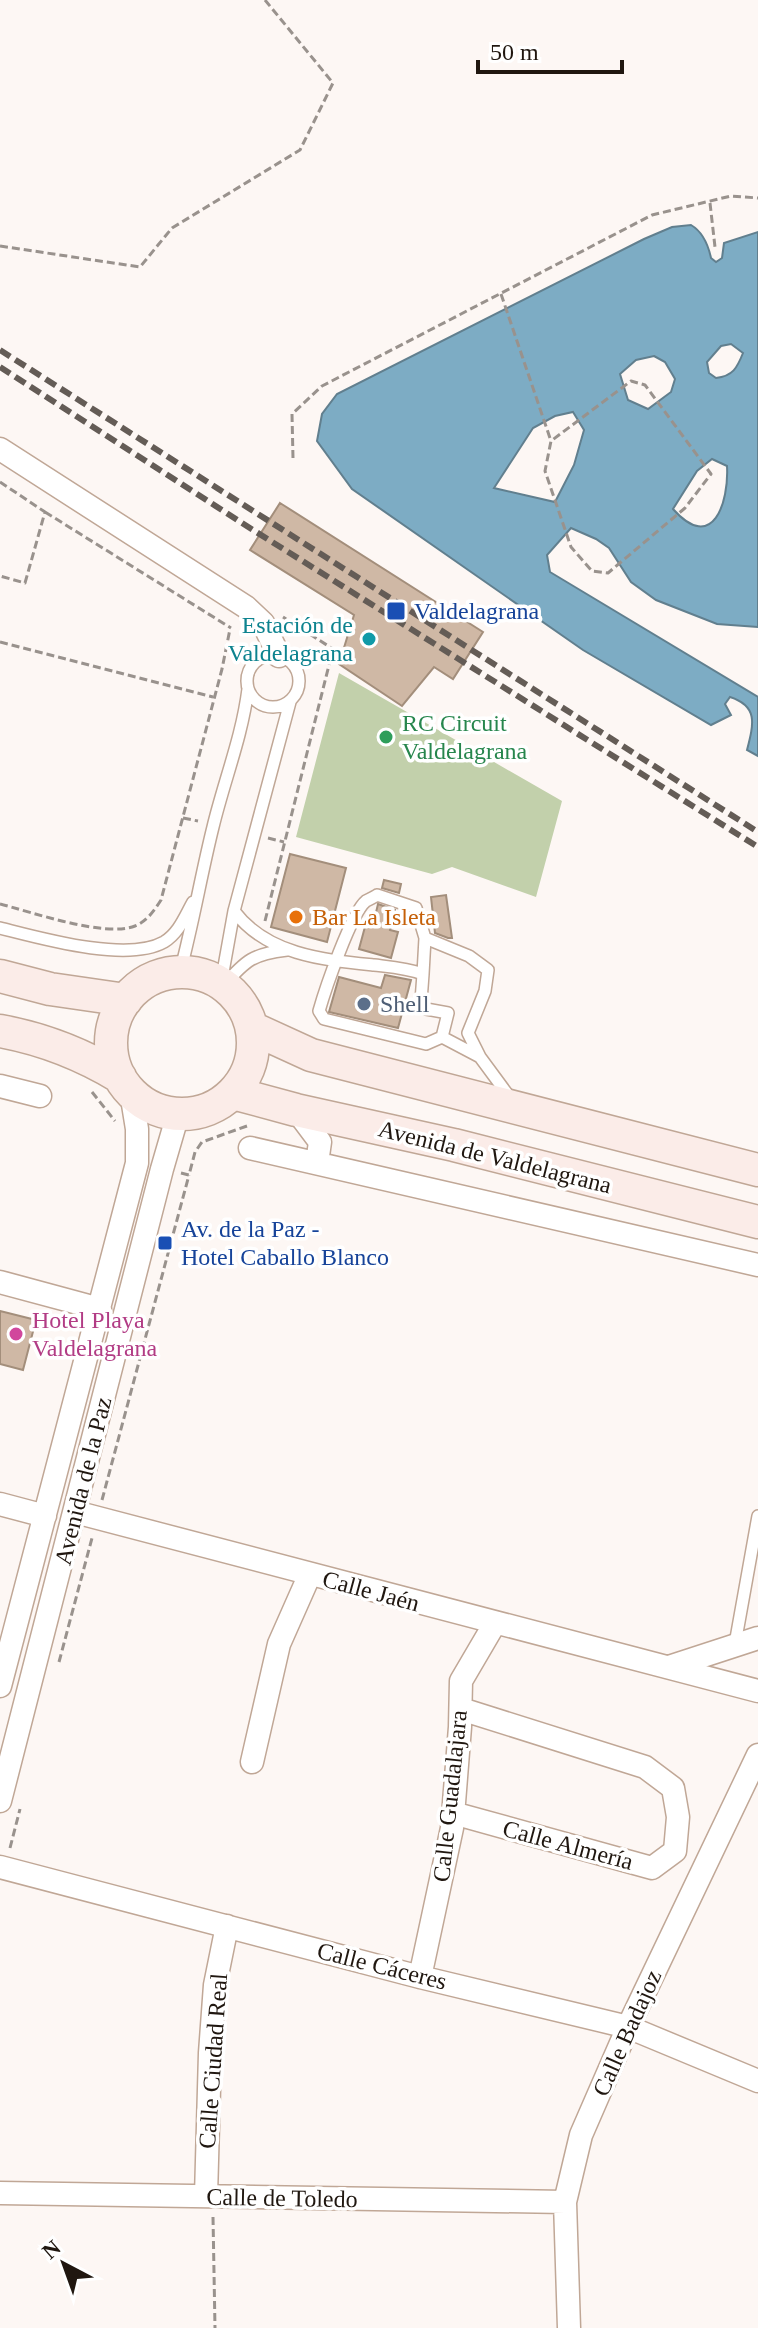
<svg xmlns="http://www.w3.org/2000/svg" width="758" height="2328" viewBox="0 0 758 2328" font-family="'Times New Roman',serif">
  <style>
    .green { fill: #c2d0ab }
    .water { fill: #7dacc4; stroke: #617f8e; stroke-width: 2; fill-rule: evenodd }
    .building { fill: #cfb8a5; stroke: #a38e7b; stroke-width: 2 }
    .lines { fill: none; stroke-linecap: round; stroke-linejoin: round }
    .lane-casing { stroke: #c0a796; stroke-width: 14 }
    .street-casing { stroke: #c0a796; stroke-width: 25 }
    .secondary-casing { stroke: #c0a796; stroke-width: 35 }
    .path { stroke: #99928d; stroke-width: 3; stroke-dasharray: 8 4; stroke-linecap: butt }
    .lane { stroke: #fff; stroke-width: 11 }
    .street { stroke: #fff; stroke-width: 22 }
    .secondary { stroke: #fbece8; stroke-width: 32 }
    .rail { stroke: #645c56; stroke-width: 6; stroke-dasharray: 12 6; stroke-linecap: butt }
    .transit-dot { fill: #1a4fb4; stroke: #fff; stroke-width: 3 }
    .culture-dot { fill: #0f9aa8; stroke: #fff; stroke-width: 3 }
    .leisure-dot { fill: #2e9e5b; stroke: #fff; stroke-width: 3 }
    .food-dot { fill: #e8710a; stroke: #fff; stroke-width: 3 }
    .service-dot { fill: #5c6f8a; stroke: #fff; stroke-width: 3 }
    .hotel-dot { fill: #d1479c; stroke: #fff; stroke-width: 3 }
    .labels { text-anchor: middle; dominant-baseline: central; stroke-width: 7; stroke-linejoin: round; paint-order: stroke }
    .transit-label { font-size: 24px; fill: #164399; stroke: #fff; text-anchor: start }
    .culture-label { font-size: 24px; fill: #0d838f; stroke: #fff; text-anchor: end }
    .leisure-label { font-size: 24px; fill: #27864d; stroke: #fff; text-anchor: start }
    .food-label { font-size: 24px; fill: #c56008; stroke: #fff; text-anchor: start }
    .service-label { font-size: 24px; fill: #4e5e75; stroke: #fff; text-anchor: start }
    .street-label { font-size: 24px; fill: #201710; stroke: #fff }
    .hotel-label { font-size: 24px; fill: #b23c85; stroke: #fff; text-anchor: start }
  </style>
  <rect width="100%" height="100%" fill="#fdf7f4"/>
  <!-- green -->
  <path class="green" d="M 339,673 L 562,801 L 536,897 L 452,867 L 432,874 L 296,837 Z"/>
  <!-- water -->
  <path class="water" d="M 691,225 C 703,232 708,244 711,258 L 716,262 L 722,258 L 724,243 L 758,232 L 758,627 L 717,624 L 656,600 L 631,582 L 609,548 L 596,539 L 571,528 L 547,555 L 550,572 L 758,697 L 758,756 L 747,750 C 754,723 758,706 730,697 L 725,704 L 731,715 L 711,725 L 583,650 L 352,489 L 317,441 L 322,414 L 337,394 L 644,239 L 672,227 ZM 731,344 L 743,353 C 737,368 733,376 716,378 L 709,373 L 707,362 L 721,346 ZM 654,356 L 665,362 L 675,379 L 671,392 L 648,409 L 628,400 L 620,374 L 636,360 ZM 573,412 L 584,430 L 574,465 L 555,502 L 494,488 L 533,428 L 555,416 ZM 712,459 L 727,466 C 729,502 713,554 673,509 L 697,471 Z"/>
  <!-- building -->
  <path class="building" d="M 280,503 L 483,632 L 453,679 L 434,667 L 402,706 L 339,664 L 354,615 L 250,550 Z
    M 290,854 L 346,868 L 327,942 L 271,927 Z
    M 384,880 L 401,884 L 399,893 L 382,888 Z
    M 446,895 L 452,938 L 448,938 L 435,933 L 431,897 Z
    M 378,904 L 395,910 L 390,930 L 398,932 L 391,958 L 359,949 L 366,923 L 373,925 Z
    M 385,975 L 411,980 L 398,1028 L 329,1012 L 339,977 L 381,988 Z
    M 0,1311 L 36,1320 L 23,1370 L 0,1364 Z"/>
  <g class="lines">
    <defs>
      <path id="lane" d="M247 681a26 26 0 1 1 52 0a26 26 0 1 1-52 0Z
        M 234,911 C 267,955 324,960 374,965 C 391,967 407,968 423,974 L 421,1001 L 426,1009 L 448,1013 L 442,1037 L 426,1044 L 324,1019 L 319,1011 C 325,990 351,913 366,901 C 368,900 376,896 377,895 L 416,908 L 425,938 L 423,974
        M 0,928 C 40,938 127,963 164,942 C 179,933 185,916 193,902
        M 425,938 L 469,956 L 488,970 L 485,991 L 468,1033 L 480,1057 L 511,1099
        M 180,972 C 193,924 201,875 213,827 C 224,781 242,737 248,689
        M 221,983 L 234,911 L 290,702
        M 224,985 C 246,960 253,954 287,950
        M 442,1037 L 480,1057
        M 735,1644 L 758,1516"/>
      <path id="street" d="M 0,449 L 246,607 L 263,623 L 279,656
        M 0,1086 L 40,1096
        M 296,1110 L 320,1142 L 317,1163
        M 250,1148 L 758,1265
        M 0,1282 L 100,1309
        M 0,1504 L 45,1516
        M 75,1512 L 758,1691
        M 669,1667 L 758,1638
        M 0,1686 L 137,1163 L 137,1129 L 131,1092
        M 252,1762 L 279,1644 L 310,1574
        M 0,1801 L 162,1169 L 178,1114
        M 453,1813 L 652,1868 L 675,1851 L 678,1817 L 673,1788 L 645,1767 L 461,1709
        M 0,1867 L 420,1977 L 628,2027 L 758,2081
        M 420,1977 L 452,1828 L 460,1727 L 461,1681 L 495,1623
        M 0,2193 L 565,2202
        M 206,2196 L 210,2053 L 215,1985 L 227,1926
        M 569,2328 L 565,2202 L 581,2135 L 628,2027 L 758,1755"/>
      <path id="secondary" d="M111 1043a71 71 0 1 1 142 0a71 71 0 1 1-142 0Z
        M 0,976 L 50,989 L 126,1000
        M 252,1028 L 311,1055 L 758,1170
        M 0,1031 C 44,1039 82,1054 120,1077
        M 233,1093 L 296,1110 L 454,1145 L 758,1222"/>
    </defs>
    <!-- lane casing -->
    <use href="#lane" class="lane-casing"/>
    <!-- street casing -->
    <use href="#street" class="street-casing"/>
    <!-- secondary casing -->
    <use href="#secondary" class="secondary-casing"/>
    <!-- path -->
    <path class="path" d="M 710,203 L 715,247
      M 0,246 L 140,267 L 172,228 L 300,150 L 333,83 L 265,0
      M 501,294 L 551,441 L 545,471 L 571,547 L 592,571 L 608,573 L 685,508 L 711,474 L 645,385 L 631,381 L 551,441
      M 293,458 L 292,414 L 322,386 L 652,215 L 731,196 L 758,198
      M 0,482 L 45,512 L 25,583 L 0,576
      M 45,512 L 231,628
      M 0,642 L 213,697
      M 183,818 L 198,821
      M 268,838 L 284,842
      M 0,904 C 32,912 105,938 135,926 C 147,921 154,911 161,900 L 222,669 L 230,629
      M 265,921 L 333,649 L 283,617
      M 92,1092 L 115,1121
      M 181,1173 L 189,1175 L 195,1152 L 202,1142 L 247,1126
      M 102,1500 L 189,1175
      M 59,1662 L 92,1538
      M 10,1848 L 20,1809
      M 213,2217 L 215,2328"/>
    <!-- lane -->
    <use href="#lane" class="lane"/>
    <!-- street -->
    <use href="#street" class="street"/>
    <!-- secondary -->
    <use href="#secondary" class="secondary"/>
    <!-- rail -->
    <path class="rail" d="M 0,350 L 758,832
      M 0,367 L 242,523 L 758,847"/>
  </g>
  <!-- markers -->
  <g class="transit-dot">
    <rect x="386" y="601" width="20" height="20" rx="4"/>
    <rect x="157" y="1235" width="16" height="16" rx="4"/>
  </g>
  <circle class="culture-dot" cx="369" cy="639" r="8"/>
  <circle class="leisure-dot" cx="386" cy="737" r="8"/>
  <circle class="food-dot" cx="296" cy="917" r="8"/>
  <circle class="service-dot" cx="364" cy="1004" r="8"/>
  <circle class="hotel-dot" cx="16" cy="1334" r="8"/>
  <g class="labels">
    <!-- transit labels -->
    <g class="transit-label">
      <text x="414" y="611">Valdelagrana</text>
      <text x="181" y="1229">Av. de la Paz -<tspan x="181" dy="28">Hotel Caballo Blanco</tspan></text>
    </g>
    <!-- culture labels -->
    <g class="culture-label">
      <text x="353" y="625">Estación de<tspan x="353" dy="28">Valdelagrana</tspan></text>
    </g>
    <!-- leisure labels -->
    <g class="leisure-label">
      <text x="402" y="723">RC Circuit<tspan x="402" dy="28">Valdelagrana</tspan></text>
    </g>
    <!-- food labels -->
    <g class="food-label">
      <text x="312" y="917">Bar La Isleta</text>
    </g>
    <!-- service labels -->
    <g class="service-label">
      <text x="380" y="1004">Shell</text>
    </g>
    <!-- street labels -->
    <g class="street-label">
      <text transform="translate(495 1157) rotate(14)">Avenida de Valdelagrana</text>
      <text transform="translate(83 1481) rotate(-76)">Avenida de la Paz</text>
      <text transform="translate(371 1591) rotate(15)">Calle Jaén</text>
      <text transform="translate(450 1796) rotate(-84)">Calle Guadalajara</text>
      <text transform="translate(568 1845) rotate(15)">Calle Almería</text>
      <text transform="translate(382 1966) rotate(14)">Calle Cáceres</text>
      <text transform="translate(627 2033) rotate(-66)">Calle Badajoz</text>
      <text transform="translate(213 2061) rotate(-86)">Calle Ciudad Real</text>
      <text transform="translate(282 2198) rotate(1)">Calle de Toledo</text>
    </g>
    <!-- hotel labels -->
    <g class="hotel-label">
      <text x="32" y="1320">Hotel Playa<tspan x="32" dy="28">Valdelagrana</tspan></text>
    </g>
  </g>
  <!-- north arrow -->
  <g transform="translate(64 2264) rotate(319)" stroke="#ffffff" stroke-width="6" paint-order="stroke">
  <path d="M0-6L14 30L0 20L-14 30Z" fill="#201710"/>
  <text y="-12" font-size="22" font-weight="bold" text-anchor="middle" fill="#201710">N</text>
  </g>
  <!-- scale -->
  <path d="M478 60v12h144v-12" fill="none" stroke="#201710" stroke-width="4"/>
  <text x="490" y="60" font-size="24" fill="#201710" stroke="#ffffff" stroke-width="6" paint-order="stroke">50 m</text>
</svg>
